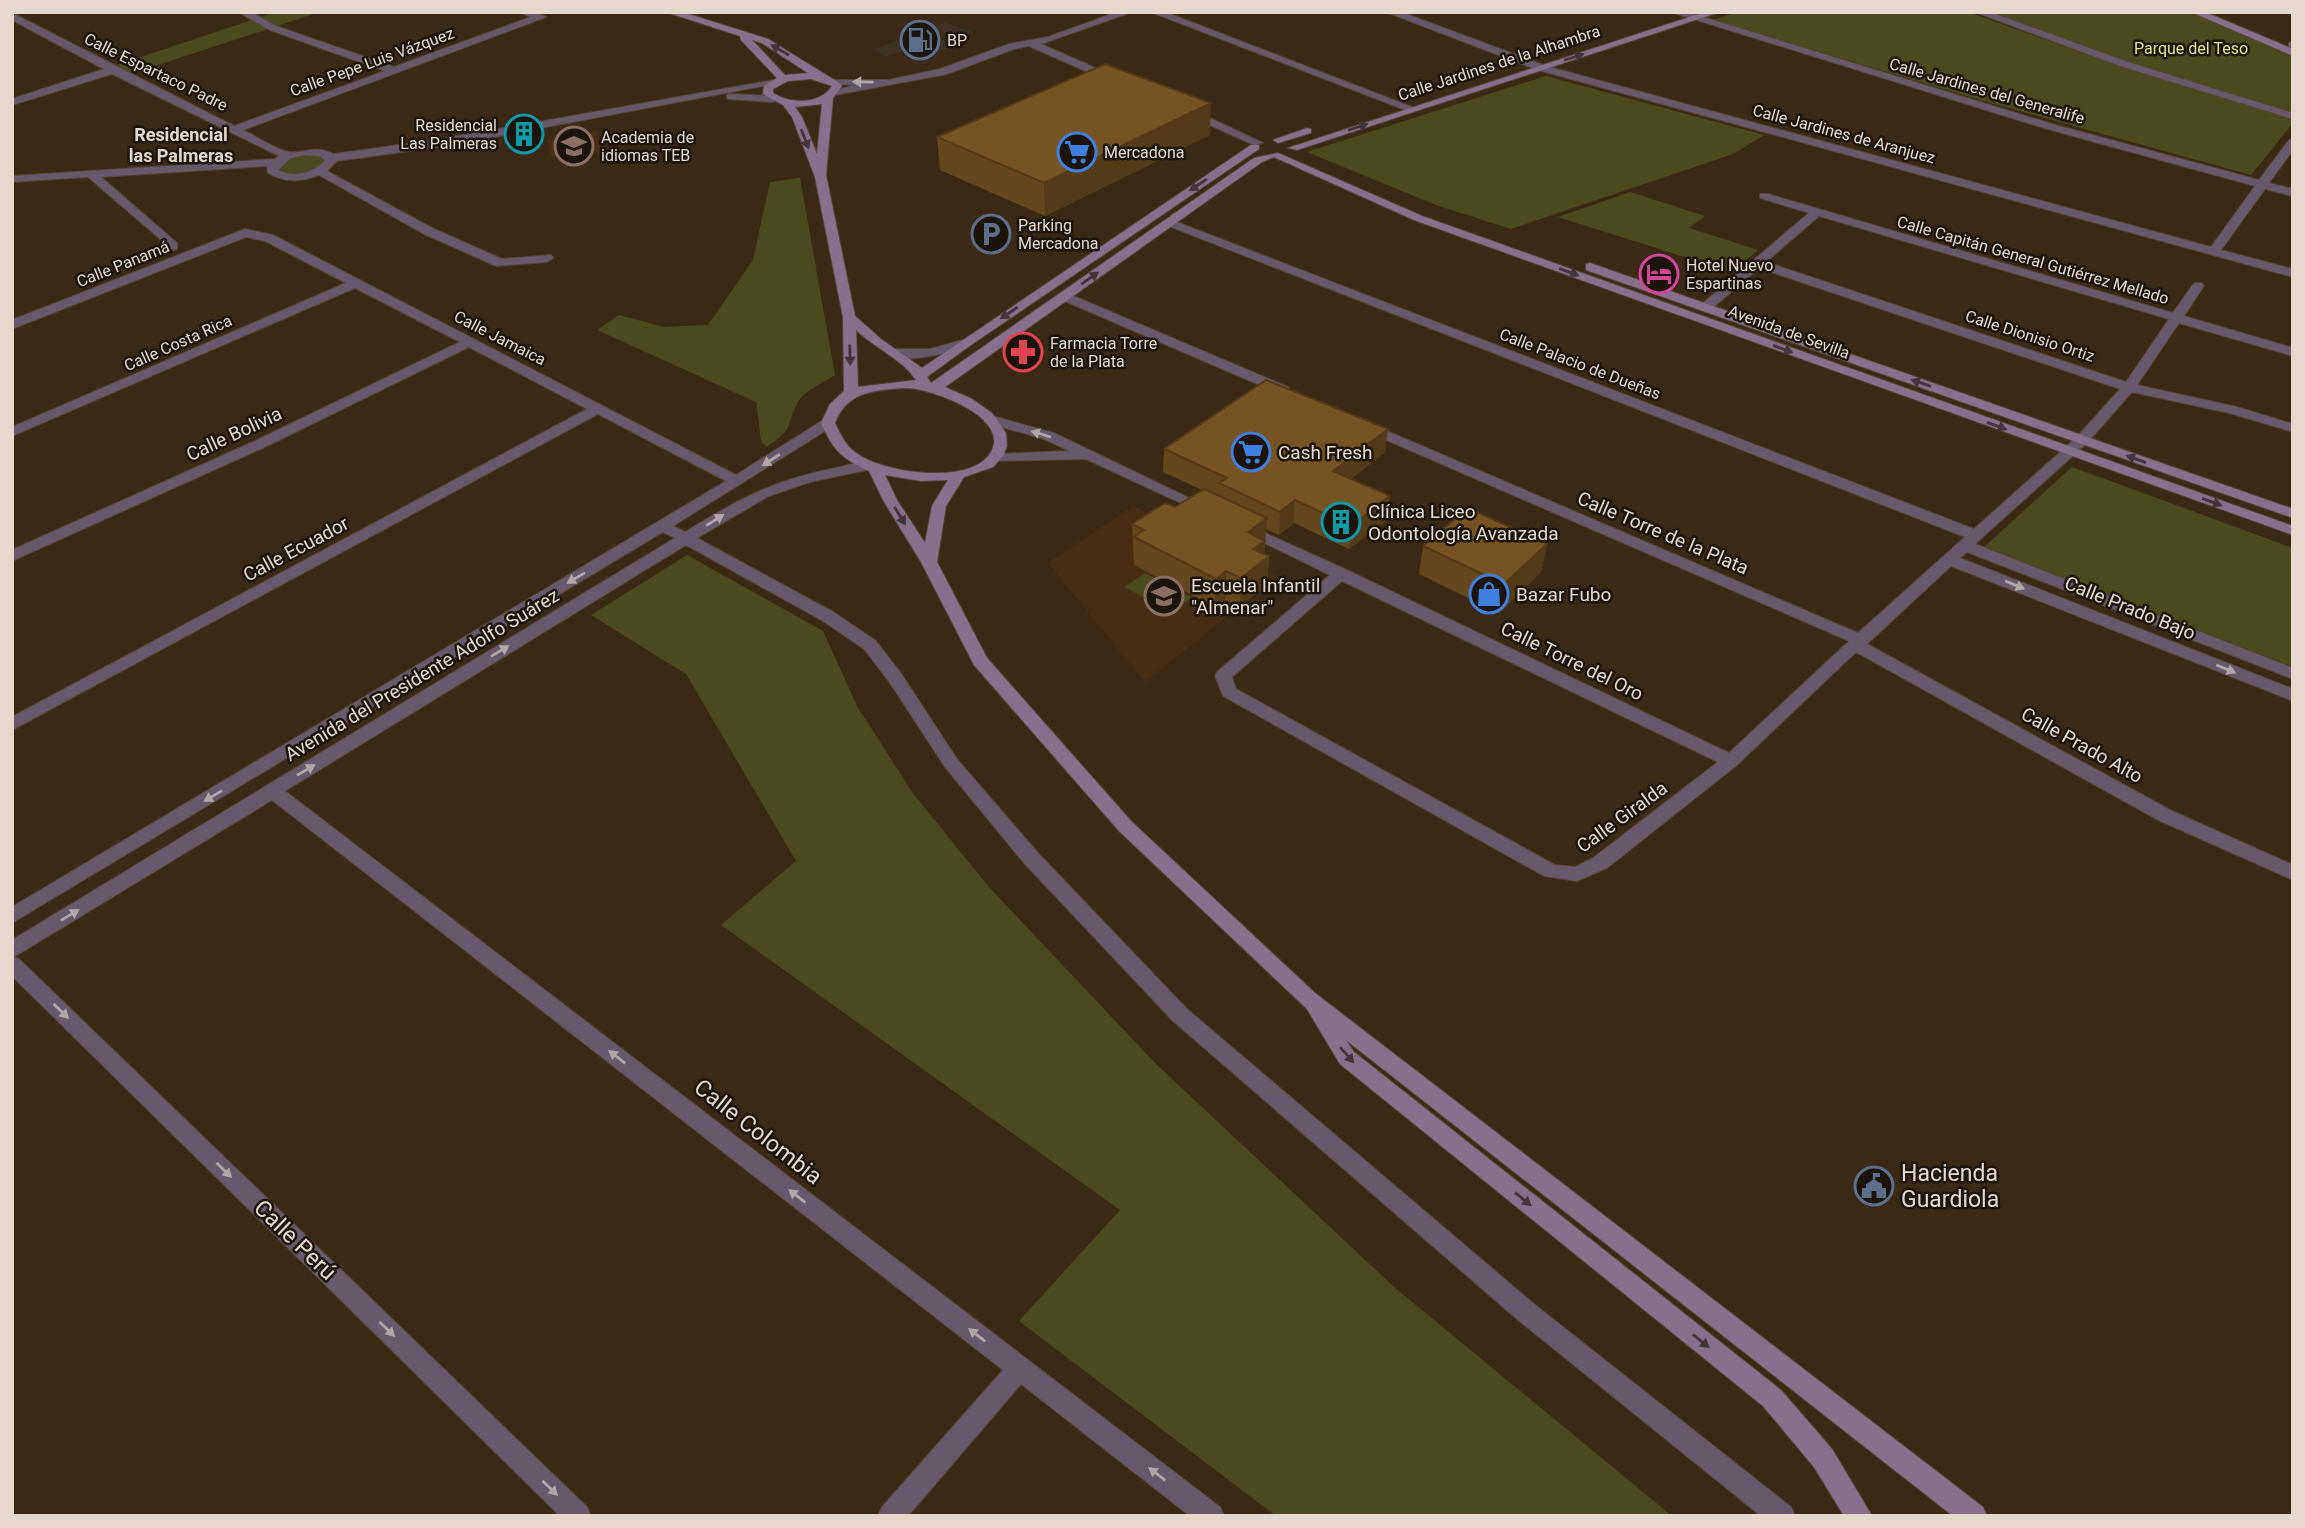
<svg xmlns="http://www.w3.org/2000/svg" width="2305" height="1528" viewBox="0 0 2305 1528" font-family="Roboto,sans-serif">
  <style>
    .commercial { fill: #3f3224 }
    .built { fill: #462d14 }
    .green { fill: #494b1f }
    .lines { fill: none; stroke-linecap: round; stroke-linejoin: round }
    .street-casing { stroke: #574532; stroke-width: 2 }
    .secondary-casing { stroke: #574532; stroke-width: 2 }
    .street { fill: #68586b; fill-rule: evenodd }
    .secondary { fill: #886f8d; fill-rule: evenodd }
    .wall { fill: #65471e }
    .shaded-wall { fill: #533a18 }
    .building { fill: #765323; stroke: #533a18; stroke-width: 2 }
    .oneway { fill: #423438 }
    .oneway2 { fill: #b4a5a6 }
    .labels { text-anchor: middle; dominant-baseline: central; stroke-width: 5; stroke-linejoin: round; paint-order: stroke }
    .far-poi-label { font-size: 16px; fill: #e6d8cd; stroke: #1c140b; text-anchor: start }
    .far-park-label { font-size: 16px; fill: #e4ea94; stroke: #1c140b }
    .far-street-label { font-size: 16px; fill: #e6d8cd; stroke: #1c140b }
    .far-neighbourhood-label { font-size: 18px; font-weight: bold; fill: #e6d8cd; stroke: #1c140b }
    .street-label { font-size: 19px; fill: #e6d8cd; stroke: #1c140b }
    .poi-label { font-size: 19px; fill: #e6d8cd; stroke: #1c140b; text-anchor: start }
    .near-street-label { font-size: 23px; fill: #e6d8cd; stroke: #1c140b }
    .near-poi-label { font-size: 23px; fill: #e6d8cd; stroke: #1c140b; text-anchor: start }
  </style>
  <rect width="100%" height="100%" fill="#3c2915"/>
  <!-- commercial -->
  <path class="commercial" d="M 946,22 L 972,32 L 966,34 L 936,32 L 930,34 L 956,46 L 931,55 L 911,47 L 887,56 L 872,50 Z"/>
  <!-- built -->
  <path class="built" d="M 598,130 L 601,152 L 550,157 L 548,141 Z
    M 1133,506 L 1278,576 L 1145,682 L 1048,563 Z"/>
  <!-- green -->
  <path class="green" d="M 276,12 L 319,12 L 125,76 L 108,68 Z
    M 1737,12 L 1968,12 L 2125,68 L 2293,119 L 2293,123 L 2251,175 L 1980,100 L 1714,20 Z
    M 1980,12 L 2196,12 L 2293,53 L 2293,116 L 2209,91 Z
    M 1546,76 L 1764,135 L 1733,154 L 1511,229 L 1436,205 L 1307,152 Z
    M 302,155 L 322,157 L 325,162 C 313,173 295,177 280,170 L 279,168 L 289,159 Z
    M 800,178 L 835,375 C 823,383 805,390 798,402 C 785,427 794,430 766,447 L 761,440 L 756,402 L 597,330 L 619,315 L 664,327 L 708,325 L 753,260 L 770,182 Z
    M 1630,192 L 1705,216 L 1689,228 L 1758,250 L 1732,272 L 1558,217 Z
    M 2072,467 L 2293,548 L 2293,667 L 1984,547 Z
    M 687,555 L 823,631 L 857,706 L 912,792 L 988,886 L 1155,1063 L 1394,1287 L 1672,1516 L 1276,1516 L 1019,1321 L 1120,1210 L 721,925 L 796,861 L 686,674 L 591,615 Z
    M 1145,573 L 1192,598 L 1172,612 L 1124,587 Z"/>
  <g class="lines">
    <defs>
      <path id="street" d="M 238,12 L 251,12 L 276,26 L 394,67 L 531,17 L 519,12 L 535,12 L 546,17 L 243,130 C 254,135 278,151 289,152 C 306,154 313,144 333,154 C 481,135 627,105 774,80 L 779,83 L 446,146 L 337,161 L 327,171 L 432,228 L 502,259 L 551,255 L 553,258 L 547,262 L 496,266 L 424,234 L 319,175 C 301,182 285,183 268,173 L 267,166 L 101,177 L 177,243 L 177,249 L 173,250 L 88,177 L 12,182 L 12,176 L 275,159 L 279,156 L 112,74 L 12,105 L 12,99 L 104,69 L 12,20 L 12,13 L 234,126 L 385,71 L 270,30 ZM 305,155 L 320,156 L 325,161 C 312,173 294,178 278,170 L 291,158 Z
        M 1117,12 L 1132,12 L 1041,44 L 1118,78 L 1118,82 L 1110,82 L 1029,46 L 1014,49 L 947,74 L 835,95 L 830,92 L 855,85 L 829,84 L 829,80 L 888,80 L 940,69 L 1009,44 L 1048,37 Z
        M 1151,12 L 1165,12 L 1417,109 L 1408,111 Z
        M 1386,12 L 1401,12 L 1546,66 L 2211,247 L 2255,186 L 2044,128 L 1671,12 L 1687,12 L 2052,124 L 2259,180 L 2289,140 L 2293,139 L 2293,150 L 2269,183 L 2293,189 L 2293,196 L 2265,189 L 2221,250 L 2293,269 L 2293,277 L 1538,70 Z
        M 1975,12 L 1990,12 L 2128,62 L 2293,113 L 2293,119 L 2120,66 Z
        M 2293,41 L 2293,48 L 2289,47 L 2289,43 Z
        M 731,94 L 773,96 L 778,99 L 773,102 L 727,99 L 727,95 Z
        M 1187,111 L 1195,111 L 1263,143 L 1254,145 L 1187,115 Z
        M 1760,194 L 1768,194 L 2173,313 L 2194,283 L 2202,283 L 2204,286 L 2184,316 L 2293,348 L 2293,356 L 2179,323 L 2137,385 L 2237,407 L 2293,424 L 2293,432 L 2229,413 L 2132,392 L 2087,443 L 1975,544 L 2293,668 L 2293,679 L 1967,552 L 1960,558 L 2293,689 L 2293,701 L 1951,566 L 1867,644 L 2170,810 L 2293,865 L 2293,880 L 2158,820 L 1856,652 L 1737,765 L 1607,868 L 1577,881 L 1544,876 L 1223,696 L 1215,676 L 1217,672 L 1330,575 L 1240,531 L 1238,528 L 1240,525 L 1245,524 L 1347,570 L 1729,753 L 1849,641 L 1361,429 L 1359,426 L 1366,422 L 1858,633 L 1965,537 L 1166,225 L 1166,221 L 1174,221 L 1974,529 L 2077,437 L 2120,389 L 1759,268 L 1710,310 L 1702,310 L 1702,304 L 1809,213 L 1760,198 ZM 1819,216 L 2169,319 L 2126,382 L 1766,262 ZM 1342,581 L 1718,762 L 1593,858 L 1575,867 L 1555,865 L 1236,689 L 1232,677 Z
        M 245,229 L 273,235 L 736,475 L 823,420 L 833,420 L 833,426 L 673,526 L 685,532 C 739,499 771,481 835,468 C 846,466 861,460 872,463 L 872,469 L 810,482 L 769,496 L 697,538 L 835,613 L 876,641 L 900,672 L 957,759 L 1038,853 L 1187,1009 L 1534,1304 L 1791,1507 L 1795,1516 L 1761,1516 L 1518,1320 L 1173,1021 L 1024,863 L 945,767 L 888,680 L 864,649 L 823,621 L 686,545 L 285,791 L 1220,1507 L 1224,1516 L 1190,1516 L 1021,1384 L 908,1516 L 878,1516 L 882,1507 L 1003,1370 L 272,800 L 14,957 L 19,959 L 587,1507 L 591,1516 L 560,1516 L 12,976 L 12,940 L 675,538 L 663,532 L 12,923 L 12,907 L 726,481 L 598,414 L 12,730 L 12,717 L 587,409 L 469,347 L 267,446 L 12,561 L 12,550 L 257,440 L 460,342 L 355,288 L 12,436 L 12,427 L 346,283 L 265,241 L 246,237 L 12,329 L 12,320 Z
        M 1064,292 L 1288,387 L 1290,390 L 1283,394 L 1278,393 L 1060,299 L 1060,293 Z
        M 963,340 L 970,344 L 968,347 C 948,352 904,366 887,353 L 894,349 L 930,349 Z
        M 989,415 L 1054,433 L 1214,510 L 1207,514 L 1202,513 L 1086,459 L 990,461 L 990,455 L 995,454 L 1070,451 L 1044,439 L 984,422 L 984,416 Z"/>
      <path id="secondary" d="M 666,12 L 682,12 L 768,39 L 841,84 L 842,86 L 833,98 L 826,175 L 855,316 L 881,339 L 922,368 L 1251,145 L 1259,145 L 1259,149 L 968,347 L 927,377 L 931,383 L 1254,158 L 1278,153 L 1422,216 L 2293,526 L 2293,535 L 1414,220 L 1274,157 L 1262,162 L 945,387 L 972,399 L 992,413 L 1006,433 L 1007,446 L 1003,456 L 993,467 L 964,477 L 946,506 L 937,562 L 987,658 L 1131,821 L 1315,993 L 1983,1507 L 1987,1516 L 1953,1516 L 1346,1040 L 1354,1052 L 1781,1390 L 1832,1449 L 1872,1516 L 1844,1516 L 1814,1467 L 1763,1406 L 1340,1064 L 1307,1009 L 1119,831 L 974,665 L 921,562 L 883,500 L 869,471 C 841,458 834,451 821,423 L 830,404 L 844,391 L 843,317 L 815,177 L 792,117 L 783,105 L 763,94 L 764,86 L 777,78 L 741,40 L 740,36 ZM 752,40 L 762,43 L 808,73 L 785,75 ZM 811,79 L 832,86 C 820,105 790,104 773,93 L 773,89 L 788,81 ZM 822,104 L 817,154 L 802,117 L 795,107 ZM 856,330 C 875,348 902,359 916,380 L 858,387 ZM 906,388 C 930,388 1016,418 989,455 C 967,485 883,473 856,453 C 845,445 841,435 835,423 C 847,391 875,390 906,388 ZM 885,475 L 921,481 L 948,480 L 932,506 L 925,543 L 897,500 Z
        M 1705,12 L 1720,12 L 1297,150 L 1288,148 Z
        M 2191,12 L 2205,12 L 2293,49 L 2293,56 Z
        M 1307,128 L 1311,129 L 1311,133 L 1278,143 L 1273,140 Z
        M 1590,263 L 2293,509 L 2293,518 L 1586,270 L 1586,264 Z"/>
    </defs>
    <!-- street casing -->
    <use href="#street" class="street-casing"/>
    <!-- secondary casing -->
    <use href="#secondary" class="secondary-casing"/>
    <!-- street -->
    <use href="#street" class="street"/>
    <!-- secondary -->
    <use href="#secondary" class="secondary"/>
  </g>
  <!-- wall -->
  <path class="wall" d="M 1210,135 L 1045,216 L 940,170 L 937,137 Z
    M 1164,449 L 1385,452 L 1351,479 L 1387,520 L 1349,549 L 1294,523 L 1279,535 L 1266,529 L 1264,554 L 1269,556 L 1267,585 L 1240,606 L 1225,600 L 1215,607 L 1134,565 L 1132,524 L 1175,507 L 1202,490 L 1163,472 Z
    M 1547,544 L 1541,572 L 1499,613 L 1419,574 L 1423,546 Z"/>
  <!-- shaded-wall -->
  <path class="shaded-wall" d="M 1211,103 L 1210,135 L 1045,216 L 1044,183 Z
    M 1388,429 L 1385,452 L 1331,494 L 1333,471 Z
    M 1390,496 L 1387,520 L 1349,549 L 1351,526 Z
    M 1295,500 L 1294,523 L 1279,535 L 1280,512 Z
    M 1267,518 L 1264,560 L 1269,556 L 1267,585 L 1240,606 L 1241,578 L 1248,532 Z
    M 1547,544 L 1541,572 L 1499,613 L 1504,584 Z
    M 1226,571 L 1225,600 L 1215,607 L 1216,579 Z"/>
  <!-- building -->
  <path class="building" d="M 1105,64 L 1211,103 L 1044,183 L 937,137 Z
    M 1266,380 L 1388,429 L 1333,471 L 1390,496 L 1351,526 L 1295,500 L 1280,512 L 1219,483 L 1227,478 L 1164,449 Z
    M 1204,489 L 1267,518 L 1248,532 L 1265,541 L 1253,549 L 1269,556 L 1241,578 L 1226,571 L 1216,579 L 1134,537 L 1144,530 L 1132,524 L 1165,503 L 1175,507 Z
    M 1468,508 L 1547,544 L 1504,584 L 1423,546 Z"/>
  <!-- one-way arrows -->
  <defs><path id="oneway-solid" d="M-6-.8H1V-3.2L6.5 0L1 3.2V.8H-6Z" transform="scale(1.75)"/></defs>
  <g class="oneway">
    <use href="#oneway-solid" transform="translate(780 50) rotate(-150)"/>
    <use href="#oneway-solid" transform="translate(1574 57) rotate(-18)"/>
    <use href="#oneway-solid" transform="translate(1358 127) rotate(-18)"/>
    <use href="#oneway-solid" transform="translate(805 139) rotate(69)"/>
    <use href="#oneway-solid" transform="translate(1198 185) rotate(146)"/>
    <use href="#oneway-solid" transform="translate(1569 272) rotate(20)"/>
    <use href="#oneway-solid" transform="translate(1090 278) rotate(-35)"/>
    <use href="#oneway-solid" transform="translate(1009 313) rotate(146)"/>
    <use href="#oneway-solid" transform="translate(1783 349) rotate(20)"/>
    <use href="#oneway-solid" transform="translate(850 355) rotate(89)"/>
    <use href="#oneway-solid" transform="translate(1921 383) rotate(-161)"/>
    <use href="#oneway-solid" transform="translate(1997 426) rotate(20)"/>
    <use href="#oneway-solid" transform="translate(2136 459) rotate(-160)"/>
    <use href="#oneway-solid" transform="translate(2212 502) rotate(20)"/>
    <use href="#oneway-solid" transform="translate(900 516) rotate(58)"/>
    <use href="#oneway-solid" transform="translate(1347 1055) rotate(49)"/>
    <use href="#oneway-solid" transform="translate(1523 1199) rotate(39)"/>
    <use href="#oneway-solid" transform="translate(1701 1341) rotate(39)"/>
  </g>
  <g class="oneway2">
    <use href="#oneway-solid" transform="translate(863 82) rotate(-179)"/>
    <use href="#oneway-solid" transform="translate(1041 434) rotate(-163)"/>
    <use href="#oneway-solid" transform="translate(771 460) rotate(147)"/>
    <use href="#oneway-solid" transform="translate(715 520) rotate(-32)"/>
    <use href="#oneway-solid" transform="translate(576 578) rotate(149)"/>
    <use href="#oneway-solid" transform="translate(2015 585) rotate(22)"/>
    <use href="#oneway-solid" transform="translate(500 651) rotate(-31)"/>
    <use href="#oneway-solid" transform="translate(2226 669) rotate(22)"/>
    <use href="#oneway-solid" transform="translate(306 770) rotate(-31)"/>
    <use href="#oneway-solid" transform="translate(213 796) rotate(149)"/>
    <use href="#oneway-solid" transform="translate(70 915) rotate(-31)"/>
    <use href="#oneway-solid" transform="translate(61 1011) rotate(44)"/>
    <use href="#oneway-solid" transform="translate(617 1057) rotate(-142)"/>
    <use href="#oneway-solid" transform="translate(224 1170) rotate(44)"/>
    <use href="#oneway-solid" transform="translate(797 1196) rotate(-142)"/>
    <use href="#oneway-solid" transform="translate(387 1329) rotate(44)"/>
    <use href="#oneway-solid" transform="translate(977 1335) rotate(-142)"/>
    <use href="#oneway-solid" transform="translate(1157 1474) rotate(-142)"/>
    <use href="#oneway-solid" transform="translate(550 1488) rotate(44)"/>
  </g>
  <!-- icons -->
  <defs>
    <symbol id="fuel-ring" viewBox="-11 -11 22 22"><circle r="9.5" fill="#1c140b" stroke="#5c6f8a" stroke-width="1.5"/><path d="M-5.5-6h7V0h2V4h1.3V-2.5L3-4.5l.8-.8L6-3V5H2.5V1h-1V6h-7ZM-4.2-4.7v3.2H.2V-4.7Z" fill="#5c6f8a"/></symbol>
    <symbol id="building-ring" viewBox="-11 -11 22 22"><circle r="9.5" fill="#1c140b" stroke="#0f9aa8" stroke-width="1.5"/><path d="M-4-6H4V6H1V3H-1V6H-4ZM-2.5-4.3h1.7v1.8h-1.7ZM.8-4.3h1.7v1.8H.8ZM-2.5-1h1.7V.8h-1.7ZM.8-1h1.7V.8H.8Z" fill="#0f9aa8"/></symbol>
    <symbol id="school-ring" viewBox="-11 -11 22 22"><circle r="9.5" fill="#1c140b" stroke="#8d6e63" stroke-width="1.5"/><path d="M0-5L7-2L0 1L-7-2ZM-4 1L0 2.5L4 1V4Q0 6-4 4Z" fill="#8d6e63"/></symbol>
    <symbol id="supermarket-ring" viewBox="-11 -11 22 22"><circle r="9.5" fill="#1c140b" stroke="#3f7fe0" stroke-width="1.5"/><path d="M-6-5.5h2.5l.6 2H6L4.5 2H-2.5L-4.4-4H-6ZM-1.5 3.2a1.3 1.3 0 1 0 .1 0ZM3 3.2a1.3 1.3 0 1 0 .1 0Z" fill="#3f7fe0"/></symbol>
    <symbol id="parking-ring" viewBox="-11 -11 22 22"><circle r="9.5" fill="#1c140b" stroke="#5c6f8a" stroke-width="1.5"/><path d="M-3.5-5.5H1a3.5 3.5 0 0 1 0 7H-1V5.5H-3.5ZM-1-3.4V-.6H.8a1.4 1.4 0 0 0 0-2.8Z" fill="#5c6f8a"/></symbol>
    <symbol id="hotel-ring" viewBox="-11 -11 22 22"><circle r="9.5" fill="#1c140b" stroke="#d1479c" stroke-width="1.5"/><path d="M-6-4.5h1.5V1H6V5H4.5V3h-9V5H-6ZM-4 0a1.8 1.8 0 1 1 3.6 0ZM.5 0V-2.5h3Q6-2.5 6 0Z" fill="#d1479c"/></symbol>
    <symbol id="pharmacy-ring" viewBox="-11 -11 22 22"><circle r="9.5" fill="#1c140b" stroke="#e0444e" stroke-width="1.5"/><path d="M-2-6h4v4h4v4h-4v4h-4v-4h-4v-4h4Z" fill="#e0444e"/></symbol>
    <symbol id="shop-ring" viewBox="-11 -11 22 22"><circle r="9.5" fill="#1c140b" stroke="#3f7fe0" stroke-width="1.5"/><path d="M-5-2.5h2.3a2.7 3.5 0 0 1 5.4 0H5L5.5 6h-11ZM-1.5-2.5h3a1.5 2.3 0 0 0-3 0Z" fill="#3f7fe0"/></symbol>
    <symbol id="civic-ring" viewBox="-11 -11 22 22"><circle r="9.5" fill="#1c140b" stroke="#5c6f8a" stroke-width="1.5"/><path d="M-.6-6.5H3V-4.5H.6V-3L4-1V1h2V6H-6V1h2V-1L-.6-3ZM-1.2 2.5V6h2.4V2.5Z" fill="#5c6f8a"/></symbol>
  </defs>
  <g fill-rule="evenodd">
    <use href="#fuel-ring" x="898" y="18" width="44" height="44"/>
    <use href="#building-ring" x="502" y="112" width="44" height="44"/>
    <use href="#school-ring" x="552" y="124" width="44" height="44"/>
    <use href="#supermarket-ring" x="1055" y="130" width="44" height="44"/>
    <use href="#parking-ring" x="969" y="212" width="44" height="44"/>
    <use href="#hotel-ring" x="1637" y="252" width="44" height="44"/>
    <use href="#pharmacy-ring" x="1001" y="330" width="44" height="44"/>
    <use href="#supermarket-ring" x="1229" y="430" width="44" height="44"/>
    <use href="#building-ring" x="1319" y="500" width="44" height="44"/>
    <use href="#shop-ring" x="1467" y="572" width="44" height="44"/>
    <use href="#school-ring" x="1142" y="574" width="44" height="44"/>
    <use href="#civic-ring" x="1852" y="1164" width="44" height="44"/>
  </g>
  <g class="labels">
    <!-- far-poi labels -->
    <g class="far-poi-label">
      <text x="947" y="40">BP</text>
      <text x="497" y="125" text-anchor="end">Residencial<tspan x="497" dy="18">Las Palmeras</tspan></text>
      <text x="601" y="137">Academia de<tspan x="601" dy="18">idiomas TEB</tspan></text>
      <text x="1104" y="152">Mercadona</text>
      <text x="1018" y="225">Parking<tspan x="1018" dy="18">Mercadona</tspan></text>
      <text x="1686" y="265">Hotel Nuevo<tspan x="1686" dy="18">Espartinas</tspan></text>
      <text x="1050" y="343">Farmacia Torre<tspan x="1050" dy="18">de la Plata</tspan></text>
    </g>
    <!-- far-park labels -->
    <g class="far-park-label">
      <text x="2191" y="48">Parque del Teso</text>
    </g>
    <!-- far-street labels -->
    <g class="far-street-label">
      <text transform="translate(372 62) rotate(-20)">Calle Pepe Luis Vázquez</text>
      <text transform="translate(1499 63) rotate(-18)">Calle Jardines de la Alhambra</text>
      <text transform="translate(156 72) rotate(26)">Calle Espartaco Padre</text>
      <text transform="translate(1987 91) rotate(16)">Calle Jardines del Generalife</text>
      <text transform="translate(1844 134) rotate(15)">Calle Jardines de Aranjuez</text>
      <text transform="translate(2033 260) rotate(16)">Calle Capitán General Gutiérrez Mellado</text>
      <text transform="translate(123 264) rotate(-22)">Calle Panamá</text>
      <text transform="translate(1789 332) rotate(20)">Avenida de Sevilla</text>
      <text transform="translate(2030 336) rotate(18)">Calle Dionisio Ortiz</text>
      <text transform="translate(500 338) rotate(27)">Calle Jamaica</text>
      <text transform="translate(178 343) rotate(-24)">Calle Costa Rica</text>
      <text transform="translate(1580 364) rotate(21)">Calle Palacio de Dueñas</text>
    </g>
    <!-- far-neighbourhood labels -->
    <g class="far-neighbourhood-label">
      <text x="181" y="134">Residencial<tspan x="181" dy="21">las Palmeras</tspan></text>
    </g>
    <!-- street labels -->
    <g class="street-label">
      <text transform="translate(234 434) rotate(-25)">Calle Bolivia</text>
      <text transform="translate(1663 533) rotate(23)">Calle Torre de la Plata</text>
      <text transform="translate(296 549) rotate(-28)">Calle Ecuador</text>
      <text transform="translate(2130 608) rotate(22)">Calle Prado Bajo</text>
      <text transform="translate(1572 661) rotate(26)">Calle Torre del Oro</text>
      <text transform="translate(422 675) rotate(-31)">Avenida del Presidente Adolfo Suárez</text>
      <text transform="translate(2082 745) rotate(29)">Calle Prado Alto</text>
      <text transform="translate(1622 817) rotate(-36)">Calle Giralda</text>
    </g>
    <!-- poi labels -->
    <g class="poi-label">
      <text x="1278" y="452">Cash Fresh</text>
      <text x="1368" y="511">Clínica Liceo<tspan x="1368" dy="22">Odontología Avanzada</tspan></text>
      <text x="1191" y="585">Escuela Infantil<tspan x="1191" dy="22">"Almenar"</tspan></text>
      <text x="1516" y="594">Bazar Fubo</text>
    </g>
    <!-- near-street labels -->
    <g class="near-street-label">
      <text transform="translate(758 1132) rotate(38)">Calle Colombia</text>
      <text transform="translate(295 1240) rotate(44)">Calle Perú</text>
    </g>
    <!-- near-poi labels -->
    <g class="near-poi-label">
      <text x="1901" y="1173">Hacienda<tspan x="1901" dy="26">Guardiola</tspan></text>
    </g>
  </g>
  <!-- border -->
  <rect width="2305" height="1528" fill="none" stroke="#e6d8cd" stroke-width="28"/>
</svg>
